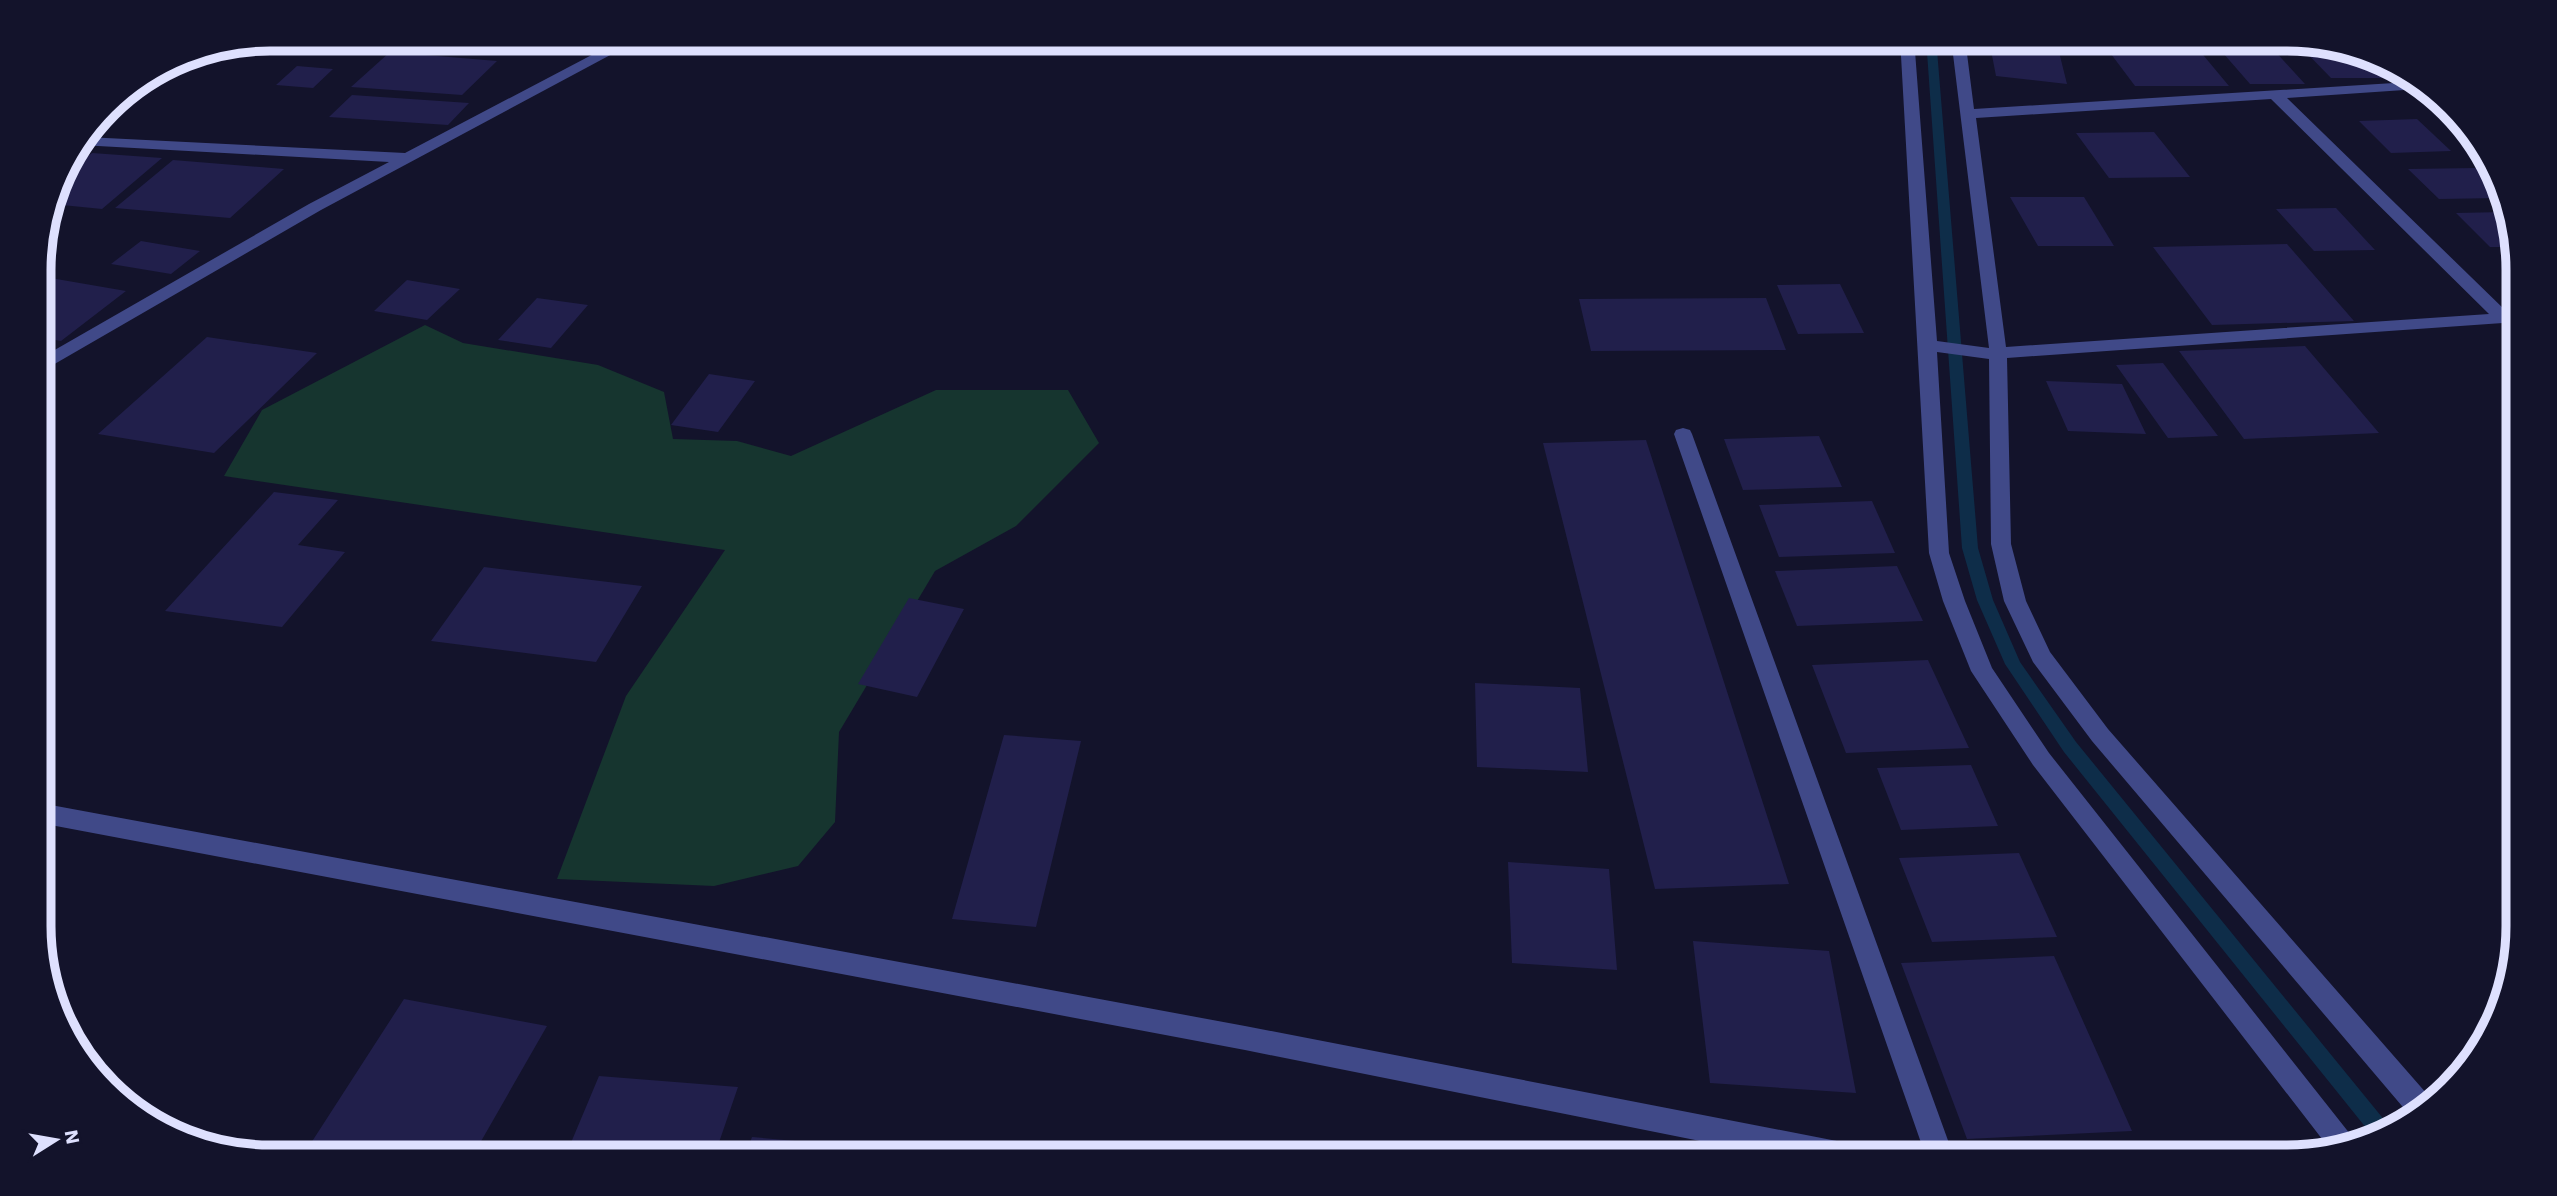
<svg xmlns="http://www.w3.org/2000/svg" width="2557" height="1196" viewBox="0 0 2557 1196" font-family="'Work Sans',sans-serif">
  <style>
    .green { fill: #16352f }
    .lines { fill: none; stroke-linecap: round; stroke-linejoin: round }
    .stream { fill: #0e2d49; fill-rule: evenodd }
    .building { fill: #211f4b }
    .minor { fill: #404988; fill-rule: evenodd }
    .rim { fill: none; stroke: #dee0fe; stroke-width: 9 }
  </style>
  <rect width="100%" height="100%" fill="#13132b"/>
  <!-- green -->
  <path class="green" d="M 425,325 L 463,343 L 598,365 L 664,392 L 673,439 L 737,441 L 791,456 L 936,390 L 1068,390 L 1099,443 L 1016,526 L 935,571 L 839,732 L 835,822 L 798,866 L 714,886 L 557,879 L 626,696 L 725,550 L 224,476 L 262,410 Z"/>
  <g class="lines">
    <!-- stream -->
    <path class="stream" d="M 1926,38 L 1936,38 L 1978,548 L 1993,600 L 2020,662 L 2076,742 L 2390,1127 L 2371,1134 L 2064,752 L 2005,664 L 1977,600 L 1962,548 Z"/>
  </g>
  <!-- building -->
  <path class="building" d="M 2099,38 L 2189,38 L 2229,86 L 2135,86 Z
    M 2210,38 L 2263,38 L 2305,84 L 2250,84 Z
    M 2294,40 L 2371,55 L 2394,78 L 2331,78 Z
    M 1990,45 L 2059,52 L 2067,84 L 1996,76 Z
    M 390,52 L 497,61 L 462,95 L 351,87 Z
    M 297,66 L 333,69 L 313,88 L 276,85 Z
    M 352,95 L 469,103 L 448,125 L 329,117 Z
    M 2417,119 L 2451,151 L 2391,153 L 2359,121 Z
    M 2447,127 L 2467,127 L 2471,129 L 2484,161 Z
    M 2154,132 L 2190,177 L 2109,178 L 2076,133 Z
    M 92,153 L 162,158 L 102,209 L 52,204 L 59,179 Z
    M 173,160 L 284,169 L 230,218 L 115,208 Z
    M 2477,168 L 2493,182 L 2499,198 L 2439,199 L 2408,169 Z
    M 2010,197 L 2084,197 L 2114,246 L 2038,246 Z
    M 2336,208 L 2375,250 L 2314,251 L 2276,209 Z
    M 2505,212 L 2517,240 L 2517,247 L 2490,247 L 2456,213 Z
    M 141,241 L 200,251 L 171,274 L 111,264 Z
    M 2287,244 L 2354,321 L 2212,325 L 2153,247 Z
    M 39,276 L 126,291 L 61,341 L 39,337 Z
    M 407,280 L 460,289 L 427,320 L 374,311 Z
    M 1840,284 L 1864,333 L 1798,334 L 1777,285 Z
    M 537,298 L 588,305 L 551,348 L 498,340 Z
    M 1766,298 L 1786,350 L 1591,351 L 1579,299 Z
    M 207,337 L 317,353 L 214,453 L 98,434 Z
    M 2305,346 L 2379,433 L 2244,439 L 2179,351 Z
    M 2163,363 L 2218,436 L 2168,438 L 2116,365 Z
    M 709,374 L 755,381 L 718,432 L 671,425 Z
    M 2046,381 L 2122,384 L 2146,434 L 2068,431 Z
    M 1819,436 L 1842,487 L 1743,490 L 1724,439 Z
    M 1646,440 L 1789,884 L 1655,889 L 1543,443 Z
    M 274,492 L 338,500 L 298,545 L 345,552 L 282,627 L 165,611 Z
    M 1872,501 L 1895,553 L 1779,557 L 1759,505 Z
    M 1897,566 L 1923,621 L 1797,626 L 1775,571 Z
    M 484,567 L 642,586 L 596,662 L 431,641 Z
    M 909,598 L 964,609 L 917,697 L 858,684 Z
    M 1928,660 L 1969,748 L 1846,753 L 1812,665 Z
    M 1475,683 L 1580,688 L 1588,772 L 1477,767 Z
    M 1004,735 L 1081,741 L 1036,927 L 952,919 Z
    M 1971,765 L 1998,826 L 1901,830 L 1877,768 Z
    M 2019,853 L 2057,937 L 1932,942 L 1899,858 Z
    M 1508,862 L 1609,869 L 1617,970 L 1512,963 Z
    M 1693,941 L 1829,951 L 1856,1093 L 1710,1083 Z
    M 2054,956 L 2132,1131 L 1967,1139 L 1901,963 Z
    M 404,999 L 547,1026 L 472,1157 L 302,1157 Z
    M 599,1076 L 738,1087 L 714,1157 L 565,1157 Z
    M 752,1137 L 840,1145 L 836,1157 L 745,1157 Z"/>
  <g class="lines">
    <!-- minor -->
    <path class="minor" d="M 624,38 L 642,38 L 321,210 L 39,373 L 39,359 L 309,204 L 389,162 L 80,145 L 86,137 L 405,153 Z
      M 1900,38 L 1914,38 L 1937,341 L 1989,348 L 1951,38 L 1965,38 L 1974,109 L 2410,82 L 2419,89 L 2287,98 L 2507,312 L 2517,312 L 2517,322 L 2007,358 L 2011,544 L 2026,601 L 2050,652 L 2108,729 L 2434,1102 L 2416,1118 L 2413,1119 L 2092,741 L 2033,662 L 2004,601 L 1991,544 L 1989,359 L 1937,352 L 1949,553 L 1965,601 L 1992,668 L 2049,753 L 2354,1139 L 2329,1148 L 2033,765 L 1971,671 L 1943,601 L 1929,553 ZM 2271,99 L 2489,314 L 2006,347 L 1976,118 Z
      M 1683,428 L 1690,430 L 1692,434 L 1954,1157 L 1926,1157 L 1674,434 L 1676,430 Z
      M 40,803 L 1245,1026 L 1847,1143 L 1857,1147 L 1861,1157 L 1780,1157 L 1245,1050 L 40,823 Z"/>
  </g>
  <!-- crop -->
  <path d="M0 0H2557V1196H0ZM270 51H2287A219 219 0 0 1 2506 270V926A219 219 0 0 1 2287 1145H270A219 219 0 0 1 51 926V270A219 219 0 0 1 270 51Z" fill="#13132b" fill-rule="evenodd"/>
  <path class="rim" d="M270 51H2287A219 219 0 0 1 2506 270V926A219 219 0 0 1 2287 1145H270A219 219 0 0 1 51 926V270A219 219 0 0 1 270 51Z"/>
  <!-- north arrow -->
  <g transform="translate(56 1140) rotate(79)" stroke="#13132b" stroke-width="5" paint-order="stroke">
  <path d="M0-5L12 26L0 18L-12 26Z" fill="#dee0fe"/>
  <text y="-10" font-size="19" font-weight="bold" text-anchor="middle" fill="#dee0fe">N</text>
  </g>
</svg>
